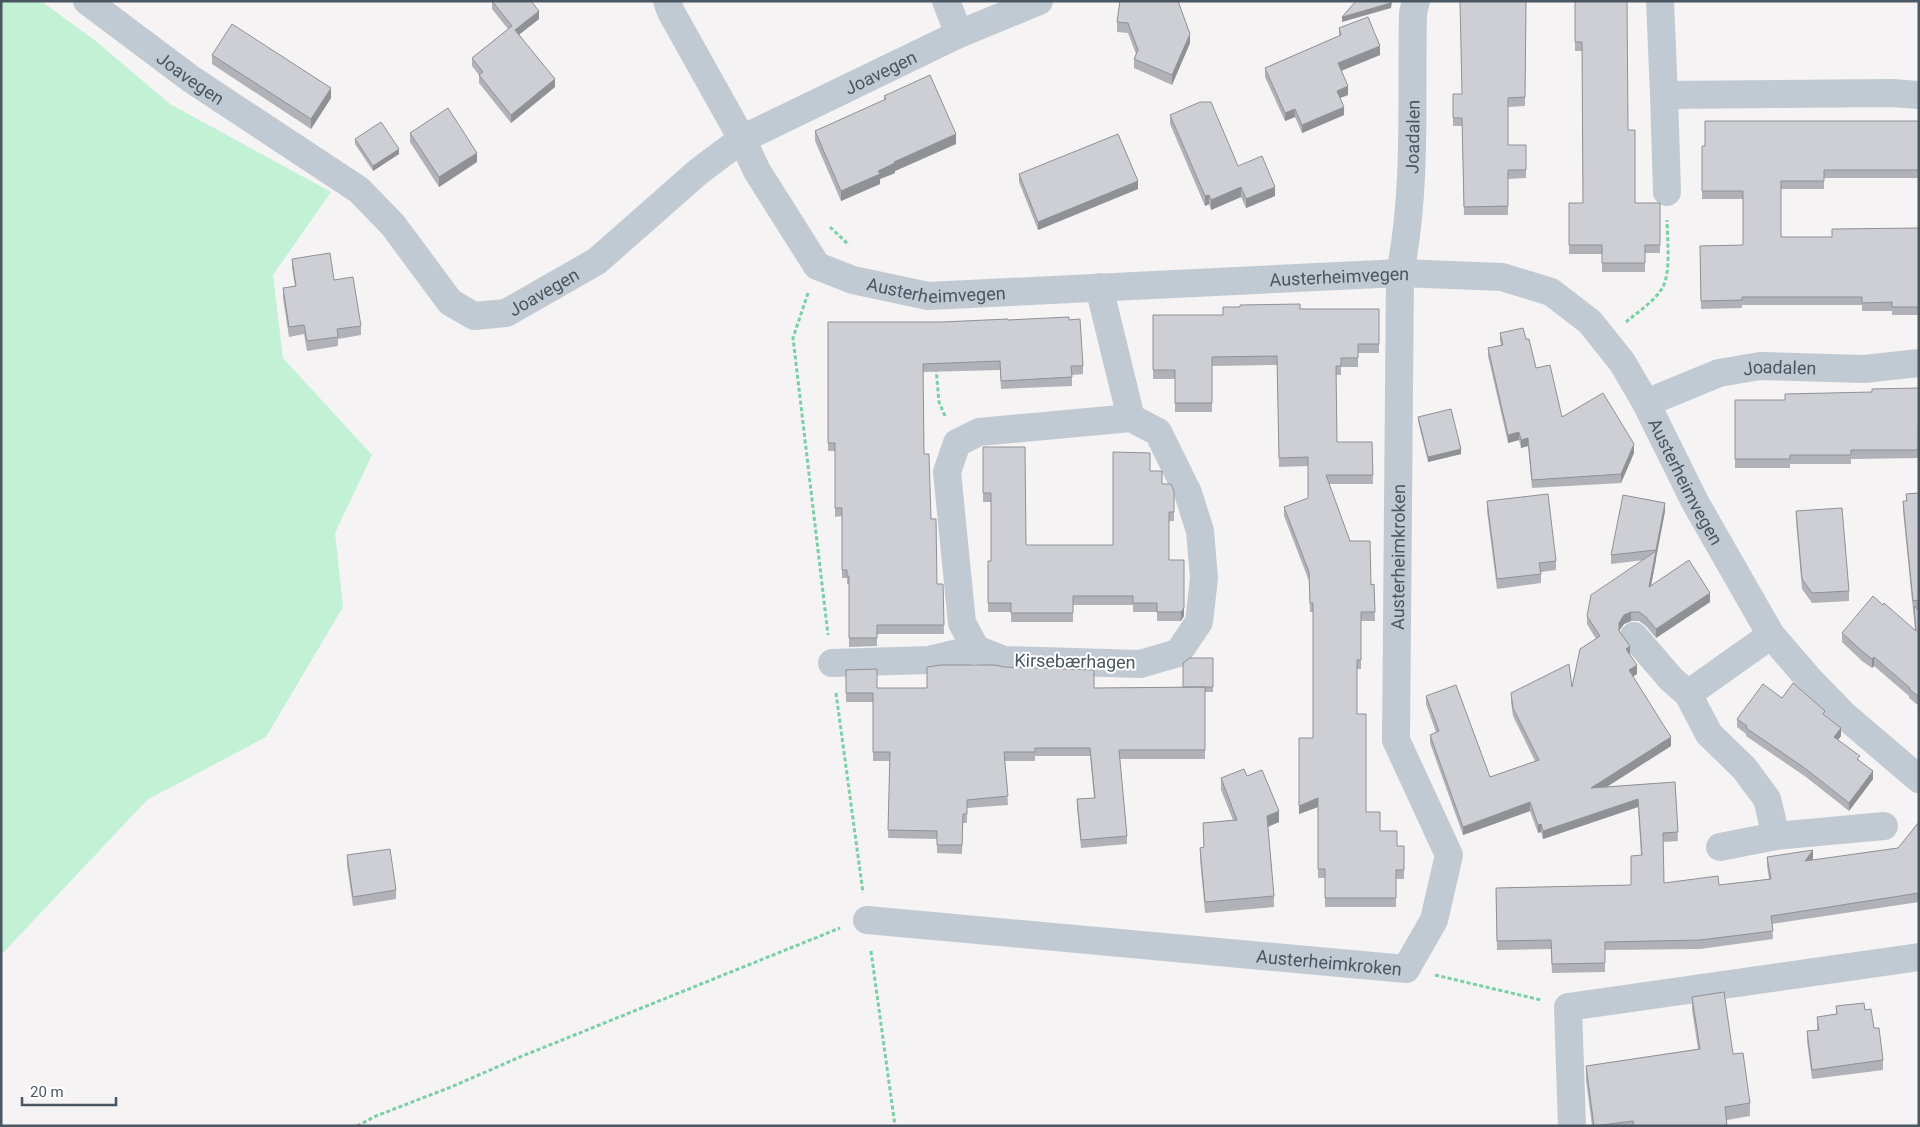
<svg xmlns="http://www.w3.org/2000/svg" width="1920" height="1127" viewBox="0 0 1920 1127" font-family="Roboto,sans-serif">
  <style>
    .green { fill: #c3f1d5 }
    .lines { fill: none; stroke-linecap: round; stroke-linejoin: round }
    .path { stroke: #7ad0a6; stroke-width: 3; stroke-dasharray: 4 2.5; stroke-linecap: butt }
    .minor { stroke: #c1cad2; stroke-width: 28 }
    .wall { fill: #b0b2b7 }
    .shaded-wall { fill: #909195 }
    .building { fill: #cdcfd5; stroke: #909195 }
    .labels { text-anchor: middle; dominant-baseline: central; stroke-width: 4; stroke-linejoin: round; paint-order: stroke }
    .street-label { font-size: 18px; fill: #4a5661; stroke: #fff }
  </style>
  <rect width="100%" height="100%" fill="#f5f3f3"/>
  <!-- green -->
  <path class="green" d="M 1,1 L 41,1 L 97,42 L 170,104 L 331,192 L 273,275 L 283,358 L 372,455 L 335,533 L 343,607 L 266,737 L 147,800 L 1,955 Z"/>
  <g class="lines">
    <!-- path -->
    <path class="path" d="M 830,227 L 849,245
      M 808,293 L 793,338 L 828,635
      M 1626,322 C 1638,312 1653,302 1661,290 C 1672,275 1667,238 1667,220
      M 936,368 L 939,402 L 945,416
      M 836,693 L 863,893
      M 871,951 L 895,1126
      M 1435,975 L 1541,1000
      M 357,1126 L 376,1116 L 451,1087 L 520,1057 L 840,928"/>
    <!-- minor -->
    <g class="minor">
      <path id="s1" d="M 87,1 L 191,79 L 359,190 L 393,225 L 450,302 L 474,316 L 506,313 L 597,261 L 698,172 L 742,139 L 959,34 L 1039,1"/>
      <path id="s2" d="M 667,1 L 671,12 L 742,139 L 757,171 L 817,266 L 853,280 L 928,296 L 1400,273 L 1502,277 L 1551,292 L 1590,322 L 1622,362 L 1646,403 L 1695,502 L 1771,635 L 1808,678 L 1845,716 L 1919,779"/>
      <path d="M 946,1 L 959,34"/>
      <path d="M 1660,1 L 1664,95 L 1891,93 L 1919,95"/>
      <path d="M 1664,95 L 1667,192"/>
      <path d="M 1099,287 L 1131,418"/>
      <path id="s3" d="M 1646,403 L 1719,373 L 1760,366 L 1864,369 L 1919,363"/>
      <path d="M 1131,418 L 1158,432 L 1188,493 L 1200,531 L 1204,578 L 1199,622 L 1178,653 L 1140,664 L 1004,660 L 976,649 L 962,623 L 947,472 L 957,443 L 979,432 Z"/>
      <path d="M 1771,635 L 1688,694 L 1709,734 L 1744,768 L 1767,799 L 1776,836"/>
      <path d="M 1634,636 L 1671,679 L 1688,694"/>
      <path d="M 832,663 L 929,660 L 976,649"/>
      <path d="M 1720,847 L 1776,836 L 1884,826"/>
      <path id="s4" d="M 867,920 L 1406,969 L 1434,920 L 1449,855 L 1396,740 L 1400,273 C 1417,188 1411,99 1413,13 L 1416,1"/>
      <path d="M 1572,1126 L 1568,1007 L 1919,957"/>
    </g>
  </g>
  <!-- wall -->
  <path class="wall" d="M 492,1 L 539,19 L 519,34 L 555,87 L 511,123 L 479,83 L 479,75 L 472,66 L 472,58 L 508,29 L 492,9 Z
    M 1120,1 L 1190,43 L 1172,85 L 1134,68 L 1134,59 L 1136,54 L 1128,33 L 1117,32 L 1117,22 Z
    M 1526,1 L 1525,106 L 1508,107 L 1508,145 L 1526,145 L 1526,178 L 1508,179 L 1508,215 L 1464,215 L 1462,126 L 1453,126 L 1453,94 L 1462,94 Z
    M 1575,1 L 1628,130 L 1635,203 L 1660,203 L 1660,253 L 1645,253 L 1645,272 L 1602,272 L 1602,254 L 1569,254 L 1569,203 L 1583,203 L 1582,51 L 1575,51 Z
    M 1339,28 L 1380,55 L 1341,71 L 1348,95 L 1340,98 L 1344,115 L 1302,133 L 1295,117 L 1285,121 L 1265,77 L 1265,68 L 1339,36 Z
    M 212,55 L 331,98 L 311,129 L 212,64 Z
    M 884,96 L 956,144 L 895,171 L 895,173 L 880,179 L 880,184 L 841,201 L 815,141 L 815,131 L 884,100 Z
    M 1170,115 L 1238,166 L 1275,196 L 1246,208 L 1241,197 L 1211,210 L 1209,204 L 1205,206 L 1170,124 Z
    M 1919,121 L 1919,178 L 1824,178 L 1824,189 L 1781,189 L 1781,237 L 1832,237 L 1919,228 L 1919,315 L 1892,315 L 1892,311 L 1862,311 L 1862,305 L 1742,305 L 1742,308 L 1701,309 L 1700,246 L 1743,245 L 1743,199 L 1702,199 L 1702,146 Z
    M 410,133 L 477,162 L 439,187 L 410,142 Z
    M 355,139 L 399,154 L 373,171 L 355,144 Z
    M 1019,174 L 1138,189 L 1038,230 L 1019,182 Z
    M 292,259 L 334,280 L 361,326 L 361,335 L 338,339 L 338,346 L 307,351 L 304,334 L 289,337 L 283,298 L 283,288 L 295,286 L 292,268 Z
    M 1300,309 L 1379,309 L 1379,353 L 1358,353 L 1358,367 L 1341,367 L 1341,375 L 1336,375 L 1337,442 L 1372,442 L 1373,484 L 1329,484 L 1350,541 L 1371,585 L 1374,584 L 1375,621 L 1361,621 L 1361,669 L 1357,669 L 1357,714 L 1366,812 L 1380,831 L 1397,846 L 1404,846 L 1404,879 L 1396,879 L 1396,907 L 1325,907 L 1325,878 L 1318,878 L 1318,807 L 1299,814 L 1313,738 L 1313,612 L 1310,612 L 1309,581 L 1284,516 L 1284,507 L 1308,498 L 1308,466 L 1279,467 L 1277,365 L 1212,366 L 1212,412 L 1175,412 L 1175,379 L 1153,379 L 1153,315 L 1223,315 Z
    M 1008,320 L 1069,320 L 1083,366 L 1083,374 L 1072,375 L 1072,386 L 1001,389 L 1000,370 L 923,372 L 924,454 L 931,519 L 937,584 L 943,584 L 944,634 L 877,634 L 877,646 L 849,647 L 849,584 L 847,584 L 847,578 L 842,578 L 842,516 L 835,517 L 835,451 L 828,451 L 828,322 L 942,322 Z
    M 1500,333 L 1526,339 L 1536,368 L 1562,417 L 1634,453 L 1621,483 L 1532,488 L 1528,446 L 1521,448 L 1519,440 L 1508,443 L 1488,356 L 1488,348 L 1501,345 L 1500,341 Z
    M 1919,388 L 1918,458 L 1851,459 L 1851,464 L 1790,464 L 1790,468 L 1735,468 L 1735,400 L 1785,400 Z
    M 1418,417 L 1461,454 L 1428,462 L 1418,421 Z
    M 983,447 L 1026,545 L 1113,545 L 1150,471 L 1162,484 L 1174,491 L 1174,521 L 1169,521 L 1169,560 L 1184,616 L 1181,621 L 1157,621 L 1157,612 L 1133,612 L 1133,605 L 1073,605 L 1073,622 L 1011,622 L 1011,612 L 988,612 L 988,561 L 991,561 L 991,502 L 983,502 Z
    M 1919,493 L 1919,610 L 1918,610 L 1919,611 L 1919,706 L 1909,698 L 1909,696 L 1874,666 L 1872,668 L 1862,661 L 1842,642 L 1842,633 L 1883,605 L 1915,630 L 1903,511 L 1903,501 L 1906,501 L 1906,494 Z
    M 1487,501 L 1556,561 L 1556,570 L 1541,572 L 1541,583 L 1497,589 L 1487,511 Z
    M 1665,511 L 1651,585 L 1710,602 L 1656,638 L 1646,626 L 1639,621 L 1631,621 L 1624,624 L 1619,631 L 1630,654 L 1637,674 L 1633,676 L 1671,746 L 1606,787 L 1675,782 L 1678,841 L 1663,842 L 1664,883 L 1719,885 L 1769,879 L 1767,866 L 1767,857 L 1813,859 L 1813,860 L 1898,848 L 1919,822 L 1919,902 L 1772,924 L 1773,939 L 1700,949 L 1605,950 L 1605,972 L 1552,973 L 1551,949 L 1497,950 L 1496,888 L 1631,885 L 1641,856 L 1638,807 L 1543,839 L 1541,832 L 1538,833 L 1530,811 L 1463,835 L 1430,743 L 1430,735 L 1436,732 L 1426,704 L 1426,696 L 1490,777 L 1535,761 L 1513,716 L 1511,702 L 1511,693 L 1572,687 L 1596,639 L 1587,624 L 1587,616 L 1644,560 L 1611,564 L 1611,555 Z
    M 1796,511 L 1849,591 L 1849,601 L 1812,603 L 1802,589 L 1796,521 Z
    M 1213,658 L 1213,692 L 1205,692 L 1205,759 L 1120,759 L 1127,836 L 1127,844 L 1081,848 L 1077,808 L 1077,799 L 1094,798 L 1090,756 L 1035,756 L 1035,761 L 1005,761 L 1008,805 L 967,808 L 967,823 L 963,823 L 962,854 L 937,853 L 937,839 L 888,838 L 890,761 L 873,761 L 873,702 L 846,702 L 846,670 L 877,688 L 927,688 L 1004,667 L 1094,688 L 1183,687 Z
    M 1782,698 L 1825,716 L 1841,736 L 1838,740 L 1860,761 L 1873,779 L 1849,811 L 1806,777 L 1746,736 L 1746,734 L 1737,727 L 1737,719 Z
    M 1247,776 L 1279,822 L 1268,827 L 1274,896 L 1274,907 L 1205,913 L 1200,859 L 1200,848 L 1204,847 L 1203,823 L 1233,820 L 1221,790 L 1221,778 Z
    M 347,855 L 396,890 L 396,899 L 353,906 L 347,865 Z
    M 1692,997 L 1733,1054 L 1750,1103 L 1750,1116 L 1727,1120 L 1727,1126 L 1592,1126 L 1586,1080 L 1586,1066 L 1698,1049 L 1692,1010 Z
    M 1836,1006 L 1865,1010 L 1874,1028 L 1883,1060 L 1883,1070 L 1812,1079 L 1807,1041 L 1807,1031 L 1817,1030 L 1817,1017 L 1836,1014 Z"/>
  <!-- shaded-wall -->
  <path class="shaded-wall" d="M 1392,1 L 1391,8 L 1342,22 L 1342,17 Z
    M 539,11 L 539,19 L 515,38 L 515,30 Z
    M 1190,34 L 1190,43 L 1172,85 L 1172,75 Z
    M 1380,46 L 1380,55 L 1338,72 L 1338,63 Z
    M 555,79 L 555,87 L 511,123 L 511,115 Z
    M 1348,86 L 1348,95 L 1337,99 L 1337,91 Z
    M 331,88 L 331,98 L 311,129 L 311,119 Z
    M 1344,107 L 1344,115 L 1302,133 L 1302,125 Z
    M 1295,109 L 1295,117 L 1285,121 L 1285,113 Z
    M 956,134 L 956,144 L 895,171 L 895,173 L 880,179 L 880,184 L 841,201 L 841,191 L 894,162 Z
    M 399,149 L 399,154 L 373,171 L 373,166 Z
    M 477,153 L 477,162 L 439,187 L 439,177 Z
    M 1138,181 L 1138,189 L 1038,230 L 1038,222 Z
    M 1241,187 L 1241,197 L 1211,210 L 1211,200 Z
    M 1275,187 L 1275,196 L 1246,208 L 1246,199 Z
    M 1209,195 L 1209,204 L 1205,206 L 1205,196 Z
    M 1519,432 L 1519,440 L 1508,443 L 1508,435 Z
    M 1528,438 L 1528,446 L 1521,448 L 1521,440 Z
    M 1634,444 L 1634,453 L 1621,483 L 1621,474 Z
    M 1461,449 L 1461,454 L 1428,462 L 1428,457 Z
    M 1665,503 L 1665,511 L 1656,558 L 1656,550 Z
    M 1656,551 L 1656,560 L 1649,596 L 1649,587 Z
    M 1710,593 L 1710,602 L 1656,638 L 1656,629 Z
    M 1184,608 L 1184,616 L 1181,621 L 1181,612 Z
    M 1631,612 L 1631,621 L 1624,624 L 1619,631 L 1619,623 L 1624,615 Z
    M 1630,646 L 1630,655 L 1626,649 Z
    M 1874,657 L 1874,666 L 1872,668 L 1872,659 Z
    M 1637,665 L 1637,674 L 1629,679 L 1629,670 Z
    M 1841,728 L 1841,736 L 1834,745 L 1834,737 Z
    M 1671,737 L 1671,746 L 1591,797 L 1591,788 Z
    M 1873,771 L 1873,779 L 1849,811 L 1849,803 Z
    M 1318,798 L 1318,807 L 1299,814 L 1299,806 Z
    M 1638,799 L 1638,807 L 1543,839 L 1543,831 Z
    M 1530,802 L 1530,811 L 1463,835 L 1463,827 Z
    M 1279,811 L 1279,822 L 1267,827 L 1267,816 Z
    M 1541,824 L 1541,832 L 1538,833 L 1538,825 Z
    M 1813,850 L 1813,859 L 1805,870 L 1805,861 Z"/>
  <!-- building -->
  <path class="building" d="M 492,1 L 531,1 L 539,11 L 515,30 L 555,79 L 511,115 L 479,75 L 483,72 L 472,58 L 512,26 Z
    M 1120,1 L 1178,1 L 1190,34 L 1172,75 L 1134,59 L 1138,50 L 1128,23 L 1117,22 Z
    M 1356,1 L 1392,1 L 1391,3 L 1342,17 Z
    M 1460,1 L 1526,1 L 1525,97 L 1508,98 L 1508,145 L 1526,145 L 1526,170 L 1508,170 L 1508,206 L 1464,207 L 1462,118 L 1453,118 L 1453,94 L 1462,94 Z
    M 1575,1 L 1627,1 L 1628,130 L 1635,130 L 1635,203 L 1660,203 L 1660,245 L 1645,245 L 1645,263 L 1602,263 L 1602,245 L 1569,245 L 1569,203 L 1583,203 L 1582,42 L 1575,42 Z
    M 1368,17 L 1380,46 L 1338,63 L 1348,86 L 1337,91 L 1344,107 L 1302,125 L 1295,109 L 1285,113 L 1265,68 L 1341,35 L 1339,28 Z
    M 232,24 L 331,88 L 311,119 L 212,55 Z
    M 930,75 L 956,134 L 894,162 L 895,163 L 878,171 L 880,174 L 841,191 L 815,131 L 886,99 L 884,96 Z
    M 1200,102 L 1211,102 L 1238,166 L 1262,156 L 1275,187 L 1246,199 L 1241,187 L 1211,200 L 1209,195 L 1205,196 L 1170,115 Z
    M 448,108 L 477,153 L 439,177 L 410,133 Z
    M 1705,121 L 1919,121 L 1919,170 L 1824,170 L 1824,181 L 1781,181 L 1781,237 L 1832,237 L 1832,229 L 1919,228 L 1919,307 L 1892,307 L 1892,302 L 1862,303 L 1862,297 L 1742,297 L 1742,300 L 1701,301 L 1700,246 L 1743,245 L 1743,191 L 1702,191 L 1702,146 L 1705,146 Z
    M 381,122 L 399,149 L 373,166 L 355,139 Z
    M 1118,134 L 1138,181 L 1038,222 L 1019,174 Z
    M 330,253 L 334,280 L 353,277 L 361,326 L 337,329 L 338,337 L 307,341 L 304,325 L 289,327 L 283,288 L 296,286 L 292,259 Z
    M 1300,304 L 1300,309 L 1379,309 L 1379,344 L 1358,344 L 1358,358 L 1341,358 L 1341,366 L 1336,366 L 1337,442 L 1372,442 L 1373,475 L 1326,475 L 1350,541 L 1370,541 L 1371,585 L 1374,584 L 1375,612 L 1361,612 L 1361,660 L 1357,660 L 1357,714 L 1366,714 L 1366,812 L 1380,812 L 1380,831 L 1397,831 L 1397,846 L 1404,846 L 1404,870 L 1396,870 L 1396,898 L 1325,898 L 1325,869 L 1318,869 L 1318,798 L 1299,806 L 1299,738 L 1313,738 L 1313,603 L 1310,603 L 1309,572 L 1284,507 L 1308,498 L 1308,457 L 1279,458 L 1277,356 L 1212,357 L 1212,403 L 1175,403 L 1175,370 L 1153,370 L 1153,315 L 1223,315 L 1223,307 L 1240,307 L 1240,305 Z
    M 1069,317 L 1069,320 L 1080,319 L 1083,366 L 1071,366 L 1072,377 L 1001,381 L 1000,361 L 923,364 L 924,454 L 929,454 L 931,519 L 936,519 L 937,584 L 943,584 L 944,625 L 877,625 L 877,638 L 849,638 L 849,576 L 847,576 L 847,570 L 842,570 L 842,508 L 835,508 L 835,443 L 828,443 L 828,322 L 942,322 L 1008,319 L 1008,320 Z
    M 1523,328 L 1526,339 L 1529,339 L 1536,368 L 1550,365 L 1562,417 L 1603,393 L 1634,444 L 1621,474 L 1532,480 L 1528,438 L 1521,440 L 1519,432 L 1508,435 L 1488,348 L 1503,345 L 1500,333 Z
    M 1919,388 L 1918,450 L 1851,450 L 1851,455 L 1790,455 L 1790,459 L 1735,459 L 1735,400 L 1785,400 L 1785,394 L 1872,392 L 1872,389 Z
    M 1451,409 L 1461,449 L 1428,457 L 1418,417 Z
    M 983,447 L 1025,447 L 1026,545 L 1113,545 L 1113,452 L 1150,453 L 1150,471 L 1162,471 L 1162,484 L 1171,484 L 1174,491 L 1174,512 L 1169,512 L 1169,560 L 1184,560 L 1184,608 L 1181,612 L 1157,612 L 1157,603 L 1133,603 L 1133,596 L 1073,596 L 1073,613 L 1011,613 L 1011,603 L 988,603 L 988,561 L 991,561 L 991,493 L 983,493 Z
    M 1919,493 L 1919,600 L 1913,601 L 1903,501 L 1907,501 L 1906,494 Z
    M 1548,494 L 1556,561 L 1539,563 L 1541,574 L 1497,579 L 1487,501 Z
    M 1623,495 L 1665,503 L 1656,550 L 1611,555 Z
    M 1842,508 L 1849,591 L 1812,593 L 1802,579 L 1796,511 Z
    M 1656,551 L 1649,587 L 1689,560 L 1710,593 L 1656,629 L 1646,617 L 1639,612 L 1631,612 L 1624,615 L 1619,623 L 1619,631 L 1630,646 L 1626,649 L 1637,665 L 1629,670 L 1671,737 L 1591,788 L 1675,782 L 1678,832 L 1663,833 L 1664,883 L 1718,876 L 1719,885 L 1771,879 L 1767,857 L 1813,850 L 1805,861 L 1898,848 L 1919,822 L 1919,893 L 1771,916 L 1773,931 L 1700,940 L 1605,942 L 1605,963 L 1552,964 L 1551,940 L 1497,941 L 1496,888 L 1631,885 L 1631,856 L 1642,855 L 1638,799 L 1543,831 L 1541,824 L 1538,825 L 1530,802 L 1463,827 L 1430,735 L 1439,731 L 1426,696 L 1456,685 L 1490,777 L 1539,760 L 1513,708 L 1511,693 L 1569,664 L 1572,687 L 1580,649 L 1600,636 L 1587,616 L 1591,595 Z
    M 1873,596 L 1883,605 L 1884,603 L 1916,631 L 1914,606 L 1919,611 L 1919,697 L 1909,689 L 1910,688 L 1874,657 L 1872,659 L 1862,651 L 1842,633 Z
    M 1190,658 L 1213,658 L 1213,687 L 1183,687 L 1183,663 Z
    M 941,665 L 995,665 L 1004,667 L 1094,670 L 1094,688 L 1205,687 L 1205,750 L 1119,750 L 1127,836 L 1081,840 L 1077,799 L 1095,798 L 1090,748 L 1035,748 L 1035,752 L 1004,752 L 1008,796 L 967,800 L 967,814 L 963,814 L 962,845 L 937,845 L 937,831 L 888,830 L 890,752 L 873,752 L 873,693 L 846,693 L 846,670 L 877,669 L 877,688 L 927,688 L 927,667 Z
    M 1793,683 L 1825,711 L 1823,714 L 1841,728 L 1834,737 L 1860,756 L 1857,759 L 1873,771 L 1849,803 L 1806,769 L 1746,728 L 1747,726 L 1737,719 L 1763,684 L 1782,698 Z
    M 1244,769 L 1247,776 L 1262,770 L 1279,811 L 1267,816 L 1274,896 L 1205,902 L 1200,848 L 1204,847 L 1203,823 L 1237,820 L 1221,778 Z
    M 390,849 L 396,890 L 353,897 L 347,855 Z
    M 1724,992 L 1733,1054 L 1743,1053 L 1750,1103 L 1725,1107 L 1727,1126 L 1634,1126 L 1633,1121 L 1594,1126 L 1586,1066 L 1700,1049 L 1692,997 Z
    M 1864,1003 L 1865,1010 L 1871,1009 L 1874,1028 L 1879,1028 L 1883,1060 L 1812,1070 L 1807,1031 L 1819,1030 L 1817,1017 L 1837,1014 L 1836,1006 Z"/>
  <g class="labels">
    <!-- street labels -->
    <g class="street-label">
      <text stroke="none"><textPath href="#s1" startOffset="984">Joavegen</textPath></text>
      <text stroke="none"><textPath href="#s1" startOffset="129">Joavegen</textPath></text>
      <text stroke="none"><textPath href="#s4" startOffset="1395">Joadalen</textPath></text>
      <text stroke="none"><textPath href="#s2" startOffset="832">Austerheimvegen</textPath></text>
      <text stroke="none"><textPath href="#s2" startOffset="428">Austerheimvegen</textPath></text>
      <text stroke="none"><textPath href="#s1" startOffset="579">Joavegen</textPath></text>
      <text stroke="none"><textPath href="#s3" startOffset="140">Joadalen</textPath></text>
      <text stroke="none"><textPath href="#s2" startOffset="1282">Austerheimvegen</textPath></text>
      <text stroke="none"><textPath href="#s4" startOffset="974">Austerheimkroken</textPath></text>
      <text transform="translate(1075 661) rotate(1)">Kirsebærhagen</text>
      <text stroke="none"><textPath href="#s4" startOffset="464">Austerheimkroken</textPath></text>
    </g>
  </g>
  <!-- border -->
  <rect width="1920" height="1127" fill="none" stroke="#4a5661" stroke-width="5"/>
  <!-- scale -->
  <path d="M22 1097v8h94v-8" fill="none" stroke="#4a5661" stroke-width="2.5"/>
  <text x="30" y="1097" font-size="15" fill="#4a5661" stroke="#ffffff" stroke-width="4" paint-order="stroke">20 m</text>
</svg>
